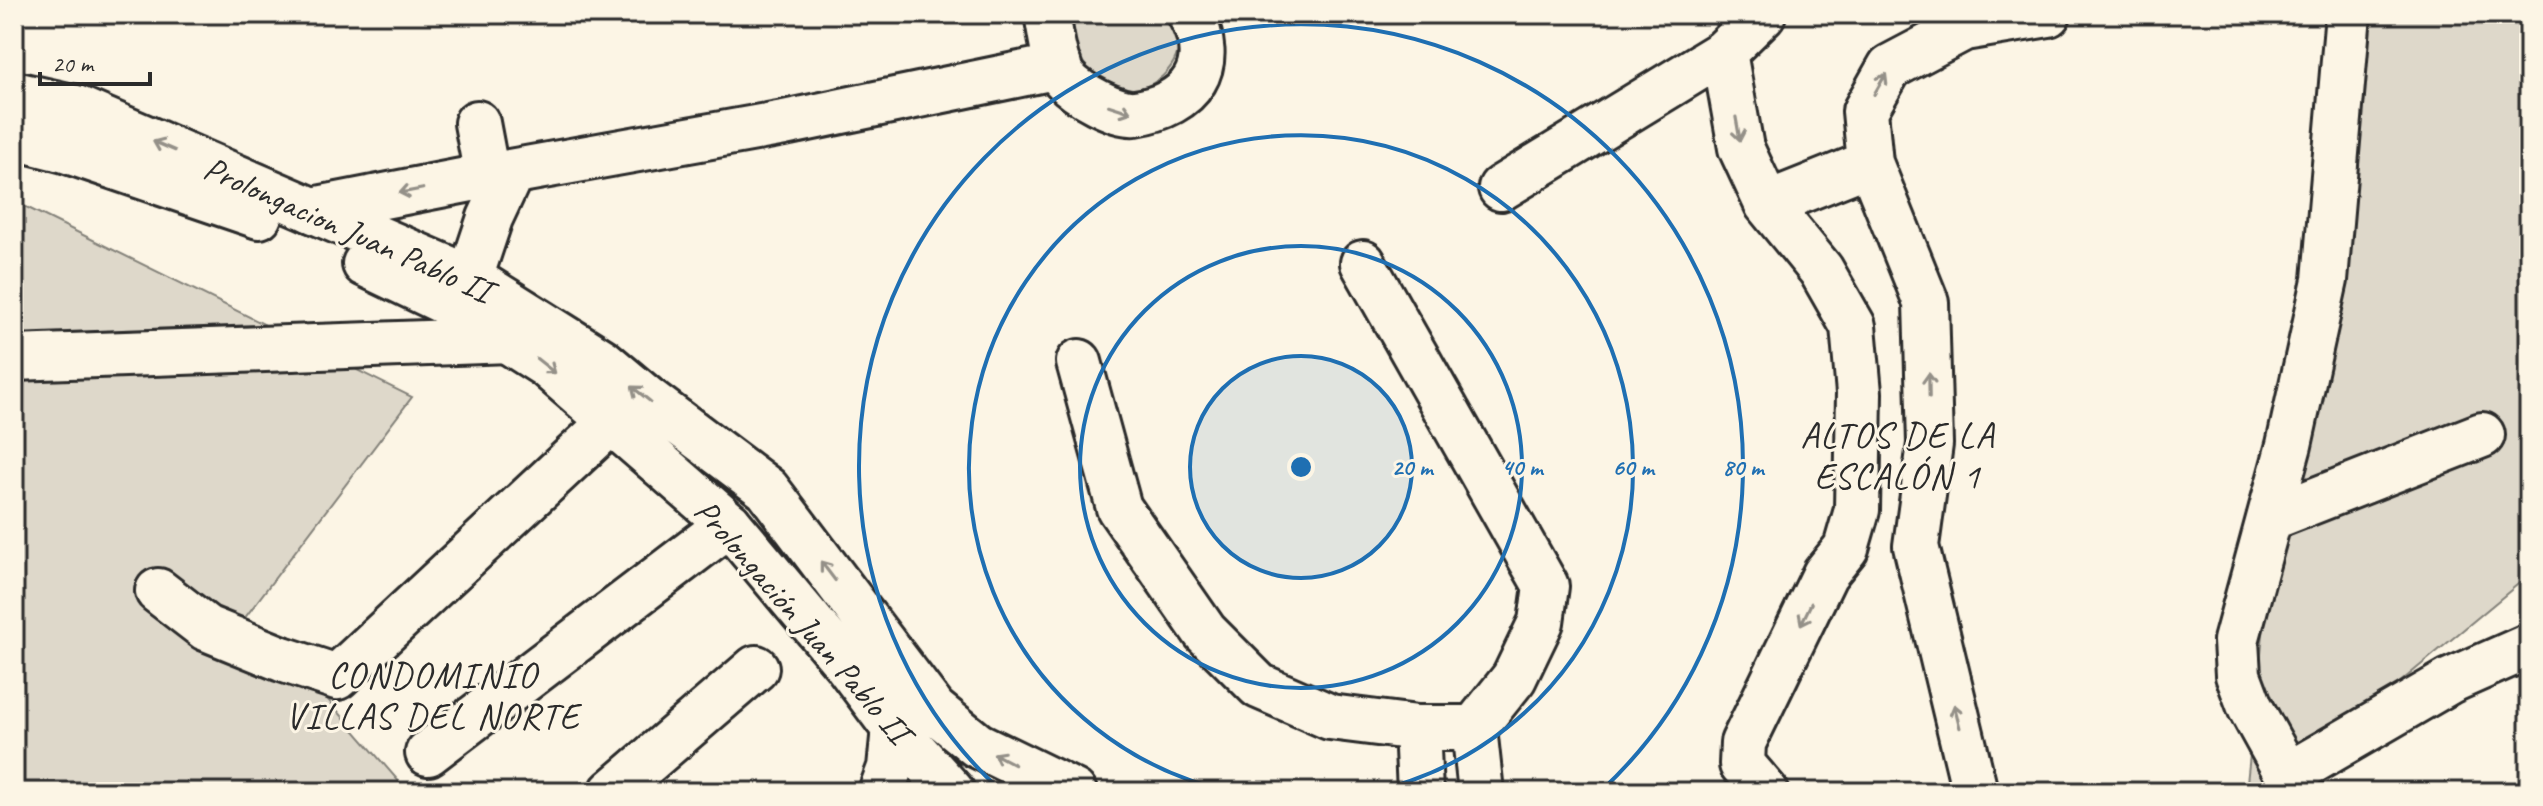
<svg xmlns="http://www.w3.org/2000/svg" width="2543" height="806" viewBox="0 0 2543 806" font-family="Caveat,sans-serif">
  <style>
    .green { fill: #ded8ca; stroke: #84827a; stroke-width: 2 }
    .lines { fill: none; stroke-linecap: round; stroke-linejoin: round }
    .minor-casing { stroke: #2b2b2b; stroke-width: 50 }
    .major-casing { stroke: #2b2b2b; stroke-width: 50 }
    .minor { stroke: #fcf5e5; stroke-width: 44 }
    .major { stroke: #fcf5e5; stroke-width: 44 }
    .oneway { stroke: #949088 }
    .ring { fill: none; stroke: #1f6fb2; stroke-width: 4 }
    .labels { text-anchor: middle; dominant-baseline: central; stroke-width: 6; stroke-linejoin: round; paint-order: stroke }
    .street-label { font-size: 34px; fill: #2b2b2b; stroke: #fcf5e5 }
    .neighbourhood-label { font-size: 36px; letter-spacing: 2px; fill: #2b2b2b; stroke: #fcf5e5 }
    .centre { fill: #1f6fb2; stroke: #fcf5e5; stroke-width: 4 }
    .ring-label { font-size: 24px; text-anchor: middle; font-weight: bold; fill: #1f6fb2; stroke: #fcf5e5; stroke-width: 6; stroke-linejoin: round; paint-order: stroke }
  </style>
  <rect width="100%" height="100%" fill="#fcf5e5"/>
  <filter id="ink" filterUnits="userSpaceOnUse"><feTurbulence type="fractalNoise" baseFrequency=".0125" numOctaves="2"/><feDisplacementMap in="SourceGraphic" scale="16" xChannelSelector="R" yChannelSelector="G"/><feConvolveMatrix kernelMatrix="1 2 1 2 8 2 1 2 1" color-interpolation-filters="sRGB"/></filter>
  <g filter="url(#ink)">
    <!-- green -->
    <path class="green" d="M 1068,14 L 1168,14 C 1193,40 1173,78 1142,88 C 1134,91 1125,88 1118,85 C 1082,74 1071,50 1068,14 Z
      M 2330,14 L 2529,14 L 2529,575 L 2268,792 L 2246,792 Z
      M 14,201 L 412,397 L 244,619 L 290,656 L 408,792 L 14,792 Z"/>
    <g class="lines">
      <defs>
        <path id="minor" d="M 1047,14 C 1051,33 1053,63 1065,79 C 1077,93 1116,115 1135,113 C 1191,105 1219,66 1190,14
          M 1724,52 L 1741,148 L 1767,204 L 1821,270 L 1853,326 L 1859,393 L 1857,510 L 1846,548 L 1825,574 L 1743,743 L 1742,764 L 1766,792
          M 477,123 L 487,176
          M 1501,188 L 1724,52 L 1763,14
          M 1767,204 L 1870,163
          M 312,210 L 487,176 L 784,123 L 1059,66
          M 1363,263 L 1546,586 L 1541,622 L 1514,678 L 1474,728 L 1481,792
          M 470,278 L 490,218 L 511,173
          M 14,358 L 510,340
          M 1079,362 L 1119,508 L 1205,632 L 1259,686 L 1330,717 L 1417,728 L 1474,728
          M 2270,518 L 2482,435
          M 158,591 L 206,628 L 282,659 L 337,677 L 612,421
          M 1417,728 L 1420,792
          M 428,753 L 729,524
          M 2288,775 L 2450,681 L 2529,646
          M 612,792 L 756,668
          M 881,792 L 890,768 L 894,728
          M 1975,792 L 1916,546 L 1930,444 L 1926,302 L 1870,163 L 1865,111 L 1890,67 L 1964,28 L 2048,14
          M 2297,792 L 2250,707 L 2238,675 L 2236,641 L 2289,445 L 2325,280 L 2348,14"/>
        <path id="major" d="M 14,94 L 76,108 L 470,278 L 602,361 L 646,398 L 767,489 L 934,710 L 977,745 L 1074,792
          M 14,137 L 65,150 L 259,216
          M 365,264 L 455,307 L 546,365 L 729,524 L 847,665 L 894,728 L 952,792"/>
      </defs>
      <!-- minor casing -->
      <use href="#minor" class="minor-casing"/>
      <!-- major casing -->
      <use href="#major" class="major-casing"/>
      <!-- minor -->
      <use href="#minor" class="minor"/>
      <!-- major -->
      <use href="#major" class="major"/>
    </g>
    <!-- one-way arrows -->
    <defs><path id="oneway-shaft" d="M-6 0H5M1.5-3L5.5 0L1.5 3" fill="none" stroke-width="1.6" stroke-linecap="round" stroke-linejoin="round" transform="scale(2)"/></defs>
    <g class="oneway">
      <use href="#oneway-shaft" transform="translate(1880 84) rotate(-60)"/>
      <use href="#oneway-shaft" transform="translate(1120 109) rotate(18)"/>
      <use href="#oneway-shaft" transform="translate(1738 129) rotate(80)"/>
      <use href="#oneway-shaft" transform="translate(164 146) rotate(-157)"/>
      <use href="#oneway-shaft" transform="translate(411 191) rotate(169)"/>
      <use href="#oneway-shaft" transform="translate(546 366) rotate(38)"/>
      <use href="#oneway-shaft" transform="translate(1929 385) rotate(-91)"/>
      <use href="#oneway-shaft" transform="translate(641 394) rotate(-141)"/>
      <use href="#oneway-shaft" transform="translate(828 571) rotate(-127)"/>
      <use href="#oneway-shaft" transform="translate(1806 614) rotate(116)"/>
      <use href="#oneway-shaft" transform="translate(1957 716) rotate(-104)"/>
      <use href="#oneway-shaft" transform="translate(1004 759) rotate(-152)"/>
    </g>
  </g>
  <!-- distance rings -->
  <circle cx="1301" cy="467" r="111" fill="#1f6fb2" fill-opacity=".12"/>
  <g class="ring">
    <circle cx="1301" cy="467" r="111"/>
    <circle cx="1301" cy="467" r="221"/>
    <path d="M1232 792A332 332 0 1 1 1370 792"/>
    <path d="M1000 790A442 442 0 1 1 1602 790"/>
  </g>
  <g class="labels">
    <!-- street labels -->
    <g class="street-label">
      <text transform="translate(348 229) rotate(24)">Prolongacion Juan Pablo II</text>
      <text transform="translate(803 621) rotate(49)">Prolongación Juan Pablo II</text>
    </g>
    <!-- neighbourhood labels -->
    <g class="neighbourhood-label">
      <text x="1898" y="435">ALTOS DE LA<tspan x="1898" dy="41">ESCALÓN 1</tspan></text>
      <text x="433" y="675">CONDOMINIO<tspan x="433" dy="41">VILLAS DEL NORTE</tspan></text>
    </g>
  </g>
  <circle cx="1301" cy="467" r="12" class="centre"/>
  <g class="ring-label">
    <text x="1412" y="475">20 m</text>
    <text x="1522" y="475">40 m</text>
    <text x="1633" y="475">60 m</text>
    <text x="1743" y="475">80 m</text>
  </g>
  <!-- margin -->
  <rect width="2543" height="806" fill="none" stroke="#fcf5e5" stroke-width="48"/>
  <rect x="24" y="24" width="2495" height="758" fill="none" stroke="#2b2b2b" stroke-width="3" filter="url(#ink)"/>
  <!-- scale -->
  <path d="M40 72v12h110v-12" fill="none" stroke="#2b2b2b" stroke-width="4"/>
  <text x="52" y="72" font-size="24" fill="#2b2b2b" stroke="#fcf5e5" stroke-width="6" paint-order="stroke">20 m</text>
</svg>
